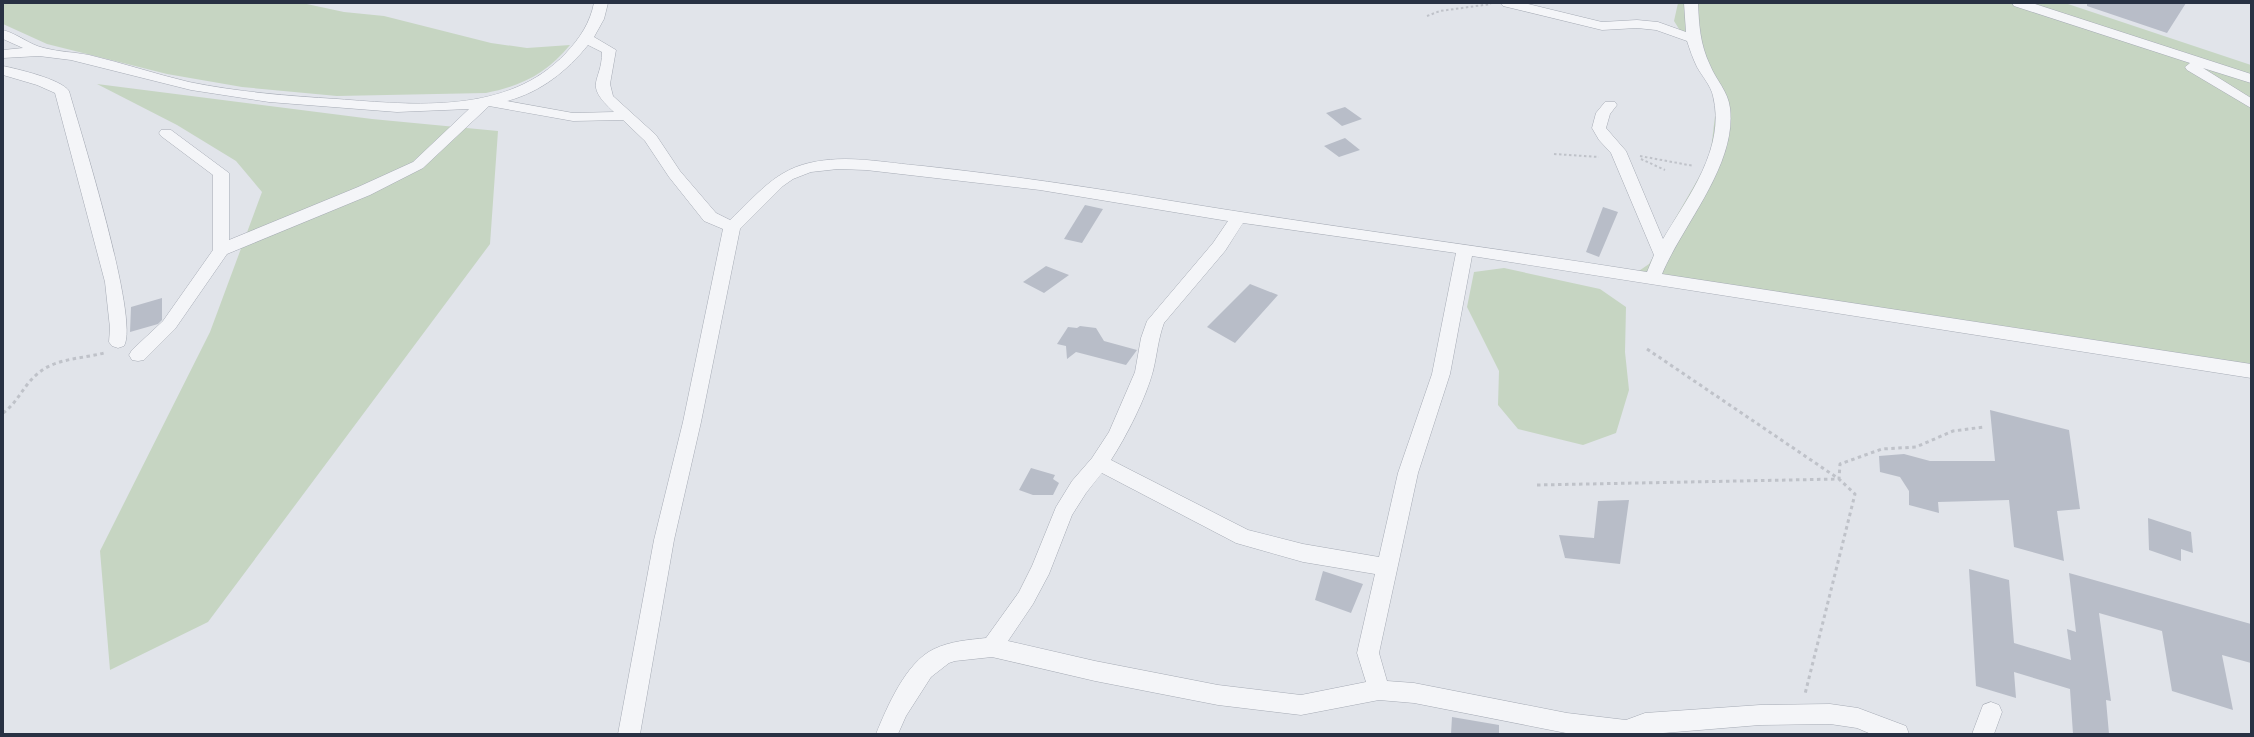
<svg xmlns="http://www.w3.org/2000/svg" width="2254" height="737" viewBox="0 0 2254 737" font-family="'DM Sans',sans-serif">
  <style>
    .green { fill: #c6d5c2 }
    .building { fill: #b8bdc8 }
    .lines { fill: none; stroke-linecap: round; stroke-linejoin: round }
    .minor-casing { stroke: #a6abb5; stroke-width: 1 }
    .path-far1 { stroke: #bfc2c9; stroke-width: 2; stroke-dasharray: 2.5 2.5; stroke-linecap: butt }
    .path { stroke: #bfc2c9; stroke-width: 3; stroke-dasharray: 3.5 3.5; stroke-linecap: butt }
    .minor { fill: #f4f5f8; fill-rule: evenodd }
  </style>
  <rect width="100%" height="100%" fill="#e1e4ea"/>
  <!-- green -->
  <path class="green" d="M 3,3 L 302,3 L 344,12 L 384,16 L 491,43 L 527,48 L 570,45 C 547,73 522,86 486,93 L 337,96 L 242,87 L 167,74 L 47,44 L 3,24 Z
    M 1678,3 L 2065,3 L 2251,65 L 2251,369 L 1630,277 L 1649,264 L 1710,158 L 1718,91 L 1674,21 Z
    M 97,84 L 372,119 L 498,131 L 490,244 L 208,622 L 110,670 L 100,551 L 210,332 L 262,192 L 236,161 L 177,125 Z
    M 1504,268 L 1600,289 L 1626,307 L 1625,352 L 1629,390 L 1616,433 L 1583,445 L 1518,429 L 1498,405 L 1499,371 L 1467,307 L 1474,272 Z"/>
  <!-- building -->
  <path class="building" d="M 2087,3 L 2186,3 L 2167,33 L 2087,6 Z
    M 1345,107 L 1362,119 L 1342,126 L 1326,113 Z
    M 1345,138 L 1360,150 L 1339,157 L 1324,146 Z
    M 1085,205 L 1103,209 L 1082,243 L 1064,239 Z
    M 1603,207 L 1618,212 L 1599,257 L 1586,252 Z
    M 1046,266 L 1069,275 L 1044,293 L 1023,282 Z
    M 1250,284 L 1278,295 L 1235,343 L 1207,327 Z
    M 162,298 L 162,320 L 158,324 L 130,332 L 131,307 Z
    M 1080,326 L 1096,328 L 1104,341 L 1137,350 L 1126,365 L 1076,352 L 1067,359 L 1066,346 L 1057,344 L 1068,327 L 1077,328 Z
    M 1990,410 L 2069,430 L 2080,509 L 2057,511 L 2064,561 L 2014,547 L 2009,500 L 1938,502 L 1939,513 L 1909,505 L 1909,491 L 1900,477 L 1880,472 L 1879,456 L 1904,454 L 1930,461 L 1995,461 Z
    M 1031,468 L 1055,475 L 1053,479 L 1059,483 L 1053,495 L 1033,495 L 1019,490 Z
    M 1629,500 L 1620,564 L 1565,558 L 1559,535 L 1594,538 L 1598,501 Z
    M 2148,518 L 2191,532 L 2193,553 L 2181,549 L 2181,561 L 2149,550 Z
    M 1969,569 L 2009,580 L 2014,643 L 2071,660 L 2067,629 L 2076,632 L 2069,573 L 2251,624 L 2251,663 L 2222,655 L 2233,710 L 2172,691 L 2162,631 L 2099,613 L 2111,701 L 2106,700 L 2109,734 L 2073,734 L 2070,689 L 2014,672 L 2016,698 L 1976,686 Z
    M 1323,571 L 1363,584 L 1351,613 L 1315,600 Z
    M 1452,717 L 1499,725 L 1499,734 L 1451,734 Z"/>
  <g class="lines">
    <defs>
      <path id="minor" d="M 594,3 L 608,3 L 604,19 L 594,37 L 616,50 L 610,84 L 613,96 L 656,135 L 680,171 L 716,213 L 730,220 C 756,196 774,171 809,163 C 847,154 885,163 923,166 C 1006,175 1089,187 1172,201 C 1330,227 1489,247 1647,272 L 1654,255 L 1611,153 L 1599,140 L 1592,128 L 1596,113 L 1605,102 L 1615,102 L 1617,105 L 1610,114 L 1606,128 L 1626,151 L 1663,239 C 1688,197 1726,148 1713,96 C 1711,86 1702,76 1697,67 C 1693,59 1690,50 1687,41 L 1656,30 L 1637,28 L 1602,30 L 1503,6 L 1501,3 L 1524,3 L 1602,22 L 1637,20 L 1658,22 L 1686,32 L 1684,3 L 1698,3 C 1699,25 1700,44 1710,65 C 1716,80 1728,91 1730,108 C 1737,165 1683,224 1662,274 L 2251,364 L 2251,378 L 1472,256 L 1450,374 L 1418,473 L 1379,653 L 1387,681 L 1414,683 L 1567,713 L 1626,720 L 1645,713 L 1760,705 L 1830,704 L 1858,708 L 1906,726 L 1909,734 L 1871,734 L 1857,728 L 1830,724 L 1760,725 L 1651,734 L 1571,734 L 1414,703 L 1379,700 L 1301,715 L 1218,705 L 1095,681 L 992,657 L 955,661 L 949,663 L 931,677 L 906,716 L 898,734 L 876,734 C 887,707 906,662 934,649 C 951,641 968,640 986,638 L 1019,592 L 1032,566 L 1056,507 L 1072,481 L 1092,458 L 1109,432 L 1135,372 L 1141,338 L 1147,321 L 1213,243 L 1228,221 L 1040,190 L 866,170 L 838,169 L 811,172 L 793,179 L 783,186 L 740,229 L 701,422 L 674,540 L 640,734 L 618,734 L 654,540 L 683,422 L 723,229 L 704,221 L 669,177 L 645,141 L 623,120 L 573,121 L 489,106 L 423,168 L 370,195 L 227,254 L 175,329 L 144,360 L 138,361 L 132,360 L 129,355 L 132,350 L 163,321 L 213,250 L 213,175 L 161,136 L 159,133 L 161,130 L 171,130 L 229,173 L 229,240 L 358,187 L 413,162 L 469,109 L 397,112 L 269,102 L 191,90 L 71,60 L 39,56 L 3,58 L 3,50 L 23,48 L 3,39 L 3,30 C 18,34 30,45 44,48 C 59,52 74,52 89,55 C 123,63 155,74 189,82 C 238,92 288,96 337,99 C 415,105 508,115 566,53 C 580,38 590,23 594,3 ZM 588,45 L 602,52 C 602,83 582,83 614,112 L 573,113 L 507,101 C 541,92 567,71 588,45 ZM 1243,223 L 1456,253 L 1432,374 L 1398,473 L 1379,557 L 1303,544 L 1248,530 L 1111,460 C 1126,437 1146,398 1153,371 C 1157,355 1158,339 1164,323 L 1225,251 ZM 1102,473 L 1236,543 L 1303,562 L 1375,574 L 1357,653 L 1366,682 L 1301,695 L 1218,685 L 1095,661 L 1008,641 L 1033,604 L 1049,574 L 1072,515 L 1086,493 Z
        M 2012,3 L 2032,3 L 2251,74 L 2251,83 L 2203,68 L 2251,98 L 2251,108 L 2187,70 L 2185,67 L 2190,63 L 2014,6 Z
        M 3,66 C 17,69 61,79 69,91 C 80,130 140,320 124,346 L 118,348 L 112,346 L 109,342 L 110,328 L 105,282 L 55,93 L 37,85 L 3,75 Z
        M 1991,702 L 1999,705 L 2002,712 L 1994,734 L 1972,734 L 1983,705 Z"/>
    </defs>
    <!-- minor casing -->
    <use href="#minor" class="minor-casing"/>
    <!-- path-far1 -->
    <path class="path-far1" d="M 1427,16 L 1440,11 L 1491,4
      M 1554,154 L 1599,157
      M 1640,156 L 1694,166
      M 1641,159 L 1665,170"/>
    <!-- path -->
    <path class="path" d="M 1647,349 L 1839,479 L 1855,494 L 1805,694
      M 3,413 C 17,403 23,387 35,376 C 53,358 81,359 104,353
      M 1537,485 L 1839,479 L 1840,464 L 1882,449 L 1916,447 L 1953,431 L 1984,427"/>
    <!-- minor -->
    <use href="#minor" class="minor"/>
  </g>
  <!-- border -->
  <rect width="2254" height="737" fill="none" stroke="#283143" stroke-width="8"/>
</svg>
